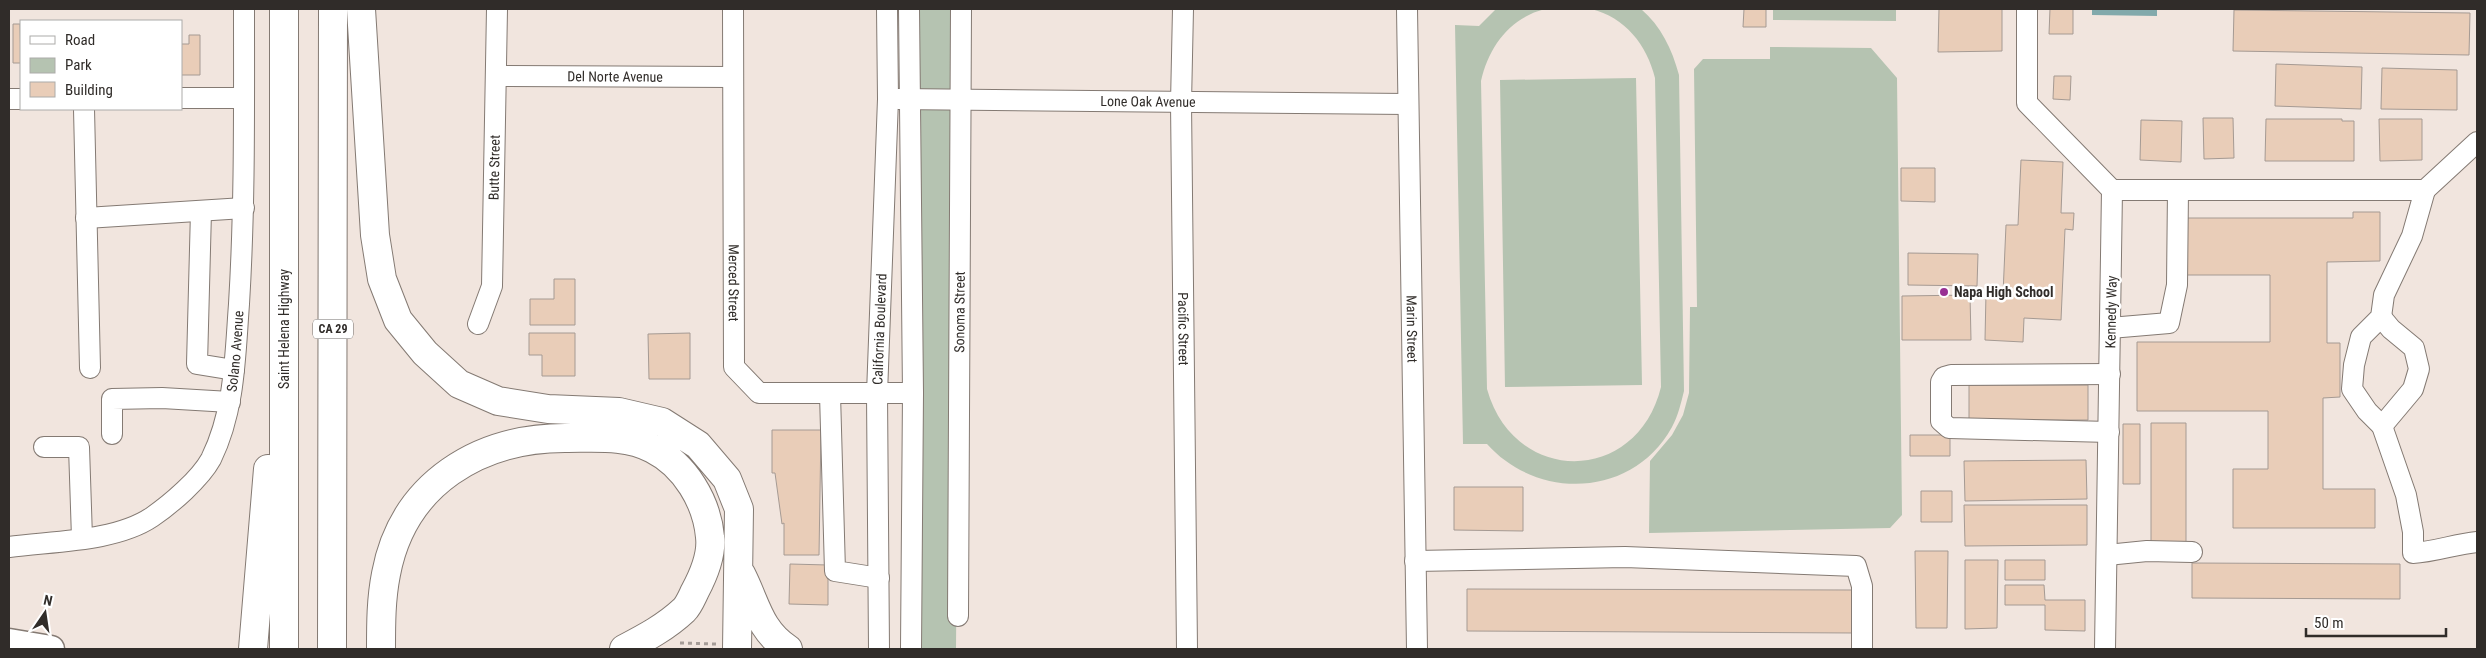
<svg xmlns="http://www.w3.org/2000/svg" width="2486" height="658" viewBox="0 0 2486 658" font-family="'Roboto Condensed',sans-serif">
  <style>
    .green { fill: #b5c3b1 }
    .water { fill: #82a9ab }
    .building { fill: #e9cdb8; stroke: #a59a93 }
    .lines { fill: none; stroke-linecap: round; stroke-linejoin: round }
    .minor-casing { stroke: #847a73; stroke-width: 22 }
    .major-casing { stroke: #847a73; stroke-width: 29 }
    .highway-casing { stroke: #847a73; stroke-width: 30 }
    .path { stroke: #a59c97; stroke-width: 3; stroke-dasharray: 4 4; stroke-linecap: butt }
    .minor { stroke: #fff; stroke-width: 20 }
    .major { stroke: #fff; stroke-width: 26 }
    .highway { stroke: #fff; stroke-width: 28 }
    .poi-dot { fill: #983093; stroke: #fff; stroke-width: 2 }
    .labels { text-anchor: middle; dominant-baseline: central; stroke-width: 5; stroke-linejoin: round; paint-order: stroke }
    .shield { fill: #fff; stroke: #6e6b69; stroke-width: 1 }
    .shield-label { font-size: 12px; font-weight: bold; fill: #302c29 }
    .street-label { font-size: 14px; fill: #302c29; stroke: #fff }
    .poi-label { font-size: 14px; font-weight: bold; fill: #302c29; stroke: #fff; text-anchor: start }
  </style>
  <rect width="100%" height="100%" fill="#f1e5de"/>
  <!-- green -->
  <path class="green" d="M 909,9 L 961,9 L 956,649 L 911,649 Z
    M 1496,9 L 1545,9 C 1510,18 1489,46 1481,81 L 1487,389 C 1514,486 1637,485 1661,387 L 1655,78 C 1647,45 1625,17 1591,9 L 1641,9 C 1661,26 1672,49 1679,75 L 1684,391 C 1681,403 1678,416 1672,427 C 1633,498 1538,501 1487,444 L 1463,444 L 1455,25 L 1479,26 Z
    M 1773,9 L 1896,9 L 1896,21 L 1773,20 Z
    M 1770,47 L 1871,48 L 1897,78 L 1902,515 L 1890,528 L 1649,533 L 1650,461 L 1672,435 L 1683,415 L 1689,393 L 1690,307 L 1697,307 L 1694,69 L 1703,59 L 1770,59 Z
    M 1636,78 L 1642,385 L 1505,387 L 1500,80 Z"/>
  <!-- water -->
  <path class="water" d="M 2092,9 L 2157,9 L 2157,16 L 2092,15 Z"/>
  <!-- building -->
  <path class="building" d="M 1744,9 L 1766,9 L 1766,27 L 1743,27 Z
    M 1939,9 L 2002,9 L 2002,51 L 1938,52 Z
    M 2050,9 L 2073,9 L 2073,34 L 2049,34 Z
    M 2234,10 L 2470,13 L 2469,55 L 2233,51 Z
    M 13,24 L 20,24 L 21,63 L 13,63 Z
    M 189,35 L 200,35 L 200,75 L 181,75 L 181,44 L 189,44 Z
    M 2276,64 L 2362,67 L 2361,109 L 2275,106 Z
    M 2382,68 L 2457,70 L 2457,110 L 2381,109 Z
    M 2054,76 L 2071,76 L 2070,100 L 2053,99 Z
    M 2203,118 L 2233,118 L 2234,158 L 2204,159 Z
    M 2266,119 L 2342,119 L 2342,121 L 2354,121 L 2354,161 L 2265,161 Z
    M 2379,119 L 2422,119 L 2422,160 L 2380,161 Z
    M 2141,120 L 2182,121 L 2181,162 L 2140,160 Z
    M 2021,160 L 2063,162 L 2061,213 L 2074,213 L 2073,230 L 2065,229 L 2061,320 L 2024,318 L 2023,342 L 1985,340 L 1986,293 L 2003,294 L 2006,225 L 2018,225 Z
    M 1901,168 L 1935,168 L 1935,202 L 1901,201 Z
    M 2353,212 L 2380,212 L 2380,261 L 2327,262 L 2327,343 L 2340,343 L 2340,397 L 2323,398 L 2323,489 L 2375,489 L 2375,528 L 2233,528 L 2233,469 L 2268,469 L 2268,411 L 2137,411 L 2137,342 L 2270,342 L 2270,275 L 2186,275 L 2186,218 L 2353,218 Z
    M 1908,253 L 1978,254 L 1977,286 L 1908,285 Z
    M 554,279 L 575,279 L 575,325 L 530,325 L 530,299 L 554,299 Z
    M 1970,295 L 1971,340 L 1902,340 L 1902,296 Z
    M 529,333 L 575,333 L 575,376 L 542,376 L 542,355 L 529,355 Z
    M 690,333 L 690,379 L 649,379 L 648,334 Z
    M 1969,385 L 2088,385 L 2088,420 L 1969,420 Z
    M 2151,423 L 2186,423 L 2186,542 L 2151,542 Z
    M 2123,424 L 2140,424 L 2140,484 L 2123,484 Z
    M 772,430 L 821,430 L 819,555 L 784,555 L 784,523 L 782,524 L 775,473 L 772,473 Z
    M 1910,435 L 1950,435 L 1950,456 L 1910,456 Z
    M 2086,460 L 2087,499 L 1965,501 L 1964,461 Z
    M 1454,487 L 1523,487 L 1523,531 L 1454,530 Z
    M 1921,491 L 1952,491 L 1952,522 L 1921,522 Z
    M 1964,505 L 2087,505 L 2087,545 L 1965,546 Z
    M 1915,551 L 1948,551 L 1947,628 L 1916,628 Z
    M 1965,560 L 1998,560 L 1997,628 L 1965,629 Z
    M 2005,560 L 2045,560 L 2045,580 L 2005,580 Z
    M 2192,563 L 2400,564 L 2400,599 L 2192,598 Z
    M 790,564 L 828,565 L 828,605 L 789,604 Z
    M 2005,585 L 2044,585 L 2045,600 L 2085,600 L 2085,631 L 2045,630 L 2045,605 L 2005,605 Z
    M 1467,589 L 1856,590 L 1856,633 L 1467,631 Z"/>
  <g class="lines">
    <defs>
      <g id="minor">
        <path id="s1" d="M 733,9 L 734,367 L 759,393 L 913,393"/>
        <path d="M 909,9 L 913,393 L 911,649"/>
        <path id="s2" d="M 1183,9 L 1181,103 L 1187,649"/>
        <path id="s3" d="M 1407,9 L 1417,649"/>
        <path d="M 2027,9 L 2027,103 L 2112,190 L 2105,649"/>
        <path id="s4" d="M 497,76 L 732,77"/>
        <path d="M 181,98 L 244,98"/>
        <path d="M 9,99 L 21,99"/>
        <path id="s5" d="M 898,99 L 1408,104"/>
        <path d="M 84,109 L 90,368"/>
        <path d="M 2112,190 L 2425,190 L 2477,142"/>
        <path d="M 2425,190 L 2412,236 L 2384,295 L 2381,317 L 2361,337 L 2354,365 L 2352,389 L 2367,411 L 2382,426 L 2406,495 L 2413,532 L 2413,553 C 2435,552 2455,544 2477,542"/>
        <path d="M 201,211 L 197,364 L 234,370"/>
        <path d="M 86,218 L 244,208"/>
        <path d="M 2381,317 L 2391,329 L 2414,348 L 2419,369 L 2413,389 L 2382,426"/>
        <path id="s6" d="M 478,324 L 492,286 L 497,9"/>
        <path d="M 2110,328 L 2169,323 L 2177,285 L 2178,190"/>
        <path d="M 830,394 L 835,571 L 879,578"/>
        <path d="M 2109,432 L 1949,428 L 1941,421 L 1941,382 L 1944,377 L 1951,375 L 2110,374"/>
        <path d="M 112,434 L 112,399 L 162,398 L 230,402"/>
        <path d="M 44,447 L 79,447 L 82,538"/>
        <path id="s7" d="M 9,547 C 52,541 115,542 152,517 C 171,504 200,479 211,459 C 235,410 235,357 239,304 C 245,205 244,107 244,9"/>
        <path d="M 2107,555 L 2147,551 L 2192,552"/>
        <path d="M 1415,561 L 1625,557 L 1856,566 L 1862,586 L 1862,649"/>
        <path id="s8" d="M 958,616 L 961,9"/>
        <path id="s9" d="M 879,649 L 877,394 L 888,99 L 887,9"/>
      </g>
      <path id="major" d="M 9,642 L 51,649"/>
      <path id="highway" d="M 361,9 L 375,235 L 382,279 L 398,320 L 425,353 L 459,384 L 498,401 L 548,409 L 619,412 L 662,422 L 698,445 L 727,479 L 739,509 L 737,649
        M 741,574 C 756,603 759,630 788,649
        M 253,649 L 268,469
        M 284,649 L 284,9
        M 332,649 L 333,9
        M 381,649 C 381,624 381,599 386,574 C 403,483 480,437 568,438 C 596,438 627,435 653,449 C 685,465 707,502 710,537 C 712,554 703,576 695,591 C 692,597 689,605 684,610 C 666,627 645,638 624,649"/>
    </defs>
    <!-- minor casing -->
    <use href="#minor" class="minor-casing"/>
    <!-- major casing -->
    <use href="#major" class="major-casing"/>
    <!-- highway casing -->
    <use href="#highway" class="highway-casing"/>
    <!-- path -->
    <path class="path" d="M 680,643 L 716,644"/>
    <!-- minor -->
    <use href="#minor" class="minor"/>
    <!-- major -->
    <use href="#major" class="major"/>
    <!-- highway -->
    <use href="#highway" class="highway"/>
  </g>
  <!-- markers -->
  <circle class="poi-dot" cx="1944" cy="292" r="5"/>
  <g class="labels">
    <!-- shield labels -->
    <rect class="shield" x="313" y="319.5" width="40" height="19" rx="4"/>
    <g class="shield-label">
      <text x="333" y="329">CA 29</text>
    </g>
    <!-- street labels -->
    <g class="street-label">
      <text stroke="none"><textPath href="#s4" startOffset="118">Del Norte Avenue</textPath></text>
      <text stroke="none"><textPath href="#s5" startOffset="250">Lone Oak Avenue</textPath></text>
      <text stroke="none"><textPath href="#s6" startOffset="159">Butte Street</textPath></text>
      <text stroke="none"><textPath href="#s1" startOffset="274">Merced Street</textPath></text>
      <text stroke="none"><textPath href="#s8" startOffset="304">Sonoma Street</textPath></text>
      <text transform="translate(2111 312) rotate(-89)">Kennedy Way</text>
      <text transform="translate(284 329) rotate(-90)">Saint Helena Highway</text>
      <text stroke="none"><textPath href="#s9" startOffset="320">California Boulevard</textPath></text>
      <text stroke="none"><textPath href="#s2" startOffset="320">Pacific Street</textPath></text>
      <text stroke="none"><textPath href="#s3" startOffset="320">Marin Street</textPath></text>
      <text stroke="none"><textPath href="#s7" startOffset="342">Solano Avenue</textPath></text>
    </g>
    <!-- poi labels -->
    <g class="poi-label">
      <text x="1954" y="292">Napa High School</text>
    </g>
  </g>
  <!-- border -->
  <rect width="2486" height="658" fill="none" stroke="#302c29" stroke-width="20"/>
  <!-- legend -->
  <rect x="20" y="20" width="162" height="90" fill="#ffffff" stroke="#acaba9"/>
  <rect x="30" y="36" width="25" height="8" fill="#ffffff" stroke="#acaba9"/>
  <text x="65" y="45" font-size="15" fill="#302c29">Road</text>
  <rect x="30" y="58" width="25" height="15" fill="#b5c3b1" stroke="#acaba9"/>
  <text x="65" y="70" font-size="15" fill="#302c29">Park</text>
  <rect x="30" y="82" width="25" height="15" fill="#e9cdb8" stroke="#acaba9"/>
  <text x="65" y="95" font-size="15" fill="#302c29">Building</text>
  <!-- north arrow -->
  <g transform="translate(45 613) rotate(13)" stroke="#ffffff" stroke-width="4" paint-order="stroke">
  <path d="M0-4L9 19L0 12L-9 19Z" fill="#302c29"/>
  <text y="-8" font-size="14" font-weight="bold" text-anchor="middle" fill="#302c29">N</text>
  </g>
  <!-- scale -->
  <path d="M2306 628v8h140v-8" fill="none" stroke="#302c29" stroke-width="2.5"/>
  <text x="2314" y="628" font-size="15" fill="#302c29" stroke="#ffffff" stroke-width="4" paint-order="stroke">50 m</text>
</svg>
